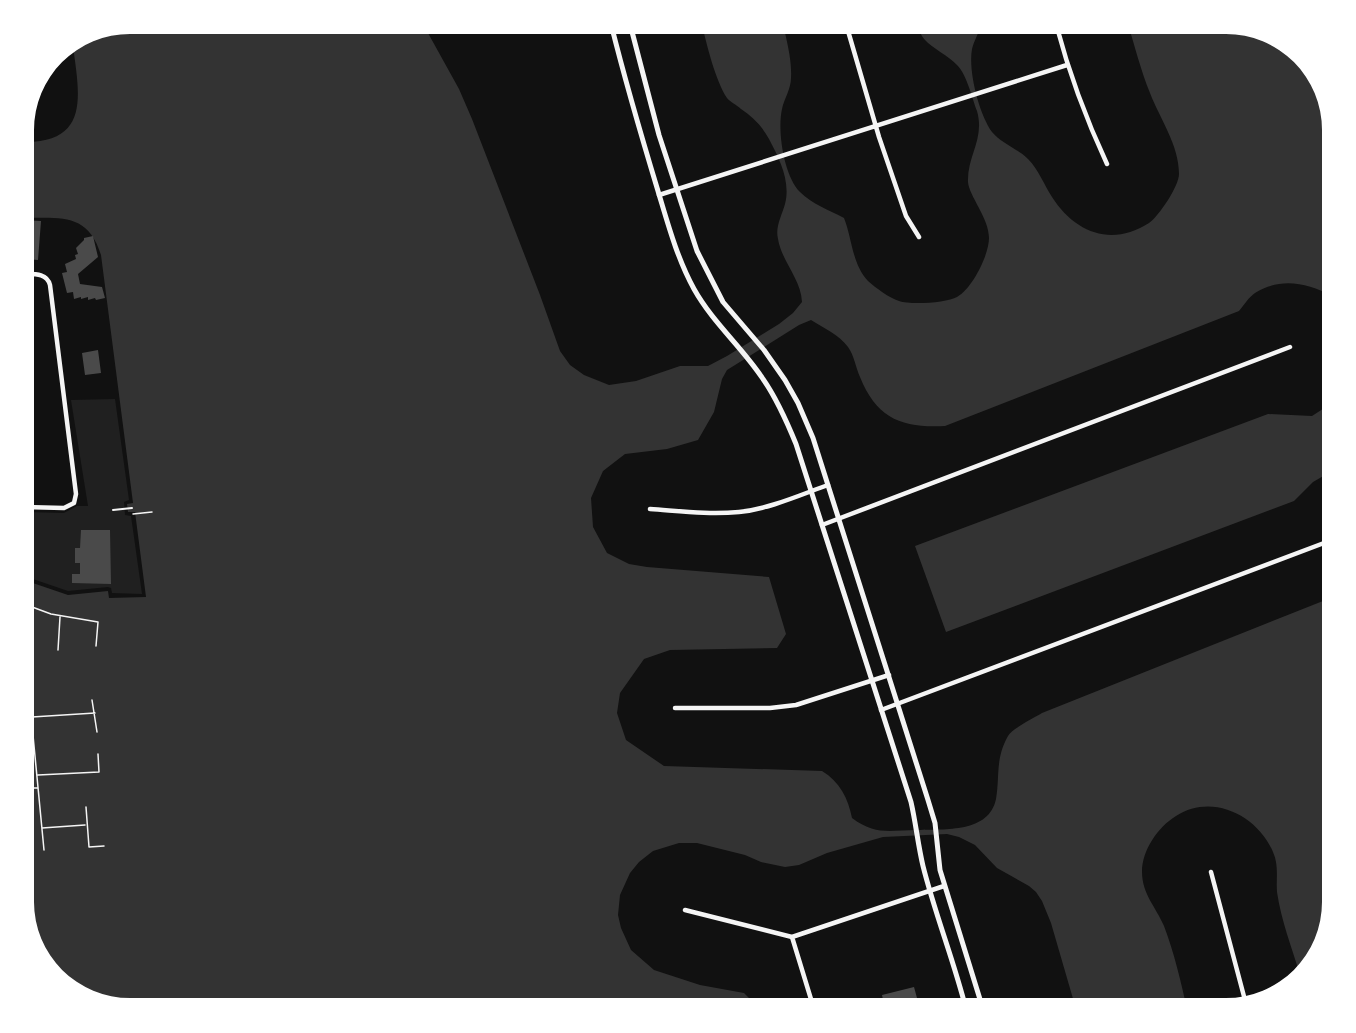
<svg xmlns="http://www.w3.org/2000/svg" width="1356" height="1033" viewBox="0 0 1356 1033" font-family="'Open Sans',sans-serif">
  <style>
    .green { fill: #202020 }
    .water { fill: #333 }
    .building { fill: #4a4a4a }
    .lines { fill: none; stroke-linecap: round; stroke-linejoin: round }
    .path { stroke: #f5f5f5; stroke-width: 1.5 }
    .service { stroke: #f5f5f5; stroke-width: 2 }
    .minor { stroke: #f5f5f5; stroke-width: 4.5 }
    .tertiary { stroke: #f5f5f5; stroke-width: 5 }
  </style>
  <rect width="100%" height="100%" fill="#111"/>
  <!-- green -->
  <path class="green" d="M 115,399 L 129,500 L 124,502 L 125,515 L 131,516 L 142,594 L 112,593 L 111,588 L 108,587 L 68,591 L 24,576 L 24,512 L 64,513 L 77,506 L 88,506 L 71,400 Z"/>
  <!-- water -->
  <path class="water" d="M 131,24 L 423,24 L 459,89 L 472,119 L 540,295 L 560,351 L 570,365 L 584,375 L 609,385 L 636,381 L 680,366 L 708,366 L 727,356 L 779,324 L 793,313 L 802,302 C 801,279 782,262 778,239 C 775,227 782,215 785,204 C 791,181 779,158 769,139 C 762,126 753,117 741,109 C 737,105 730,102 727,98 C 716,82 706,43 702,24 L 783,24 C 787,42 792,60 791,78 C 791,89 784,99 782,109 C 777,131 784,176 800,192 C 812,204 829,210 844,218 C 852,238 852,264 868,281 C 876,288 889,298 899,301 C 910,305 947,303 957,297 C 973,288 989,254 989,238 C 989,218 969,196 968,182 C 967,156 985,139 977,111 C 972,98 967,75 957,65 C 949,56 932,48 925,40 C 921,36 919,29 916,24 L 982,24 C 979,32 974,41 972,49 C 968,71 979,114 992,132 C 1001,143 1018,149 1028,159 C 1039,170 1044,185 1052,197 C 1075,233 1112,247 1149,223 C 1159,216 1179,186 1179,174 C 1179,145 1160,119 1150,93 C 1141,71 1135,47 1128,24 L 1225,24 L 1290,46 L 1321,83 L 1332,131 L 1332,296 C 1307,283 1281,277 1255,293 C 1249,297 1244,305 1239,311 L 945,426 C 902,428 877,419 860,377 C 856,368 854,355 848,347 C 839,335 824,328 811,320 L 799,325 L 727,370 L 722,379 L 714,412 L 698,440 L 667,449 L 625,454 L 603,471 L 591,498 L 593,527 L 607,553 L 629,564 L 647,567 L 769,577 L 786,634 L 777,648 L 670,650 L 644,659 L 620,693 L 617,713 L 626,740 L 664,766 L 822,771 C 840,782 848,798 852,818 C 876,836 890,830 918,830 C 945,829 989,833 996,799 C 1000,776 995,759 1008,736 C 1013,728 1034,718 1042,713 L 1323,601 L 1332,601 L 1332,902 L 1310,967 L 1300,975 C 1292,948 1281,920 1277,892 C 1276,878 1279,865 1273,852 C 1257,815 1212,793 1176,816 C 1158,827 1142,850 1142,872 C 1142,894 1156,907 1164,926 C 1174,952 1181,982 1187,1009 L 1076,1009 L 1051,923 L 1042,901 L 1036,892 L 1029,886 L 997,868 L 975,845 L 959,837 L 947,834 L 883,837 L 827,853 L 799,865 L 785,867 L 761,862 L 745,855 L 697,843 L 679,843 L 653,851 L 639,862 L 630,873 L 620,895 L 618,915 L 621,928 L 631,950 L 654,970 L 700,985 L 744,993 L 750,999 L 754,1009 L 131,1009 L 66,987 L 35,950 L 24,909 L 24,580 L 68,595 L 108,591 L 109,598 L 146,597 L 135,512 L 128,512 L 127,504 L 133,503 L 101,255 C 88,213 61,218 24,218 L 24,142 C 91,143 79,93 73,46 Z
    M 1332,403 L 1332,471 L 1313,482 L 1294,501 L 946,632 L 915,546 L 1268,414 L 1312,416 Z"/>
  <!-- building -->
  <path class="building" d="M 24,220 L 41,221 L 38,260 L 26,259 L 28,232 L 24,232 Z
    M 93,236 L 98,257 L 78,274 L 80,284 L 102,287 L 105,298 L 96,300 L 95,298 L 88,300 L 88,297 L 81,299 L 81,297 L 74,299 L 73,292 L 67,293 L 62,273 L 67,272 L 65,264 L 76,259 L 75,255 L 78,254 L 76,248 L 84,240 L 84,238 Z
    M 98,350 L 101,373 L 85,375 L 82,353 Z
    M 81,530 L 110,530 L 111,584 L 72,583 L 72,574 L 80,574 L 80,563 L 75,563 L 75,548 L 80,548 Z
    M 914,987 L 920,1009 L 885,1009 L 882,995 Z"/>
  <g class="lines">
    <!-- path -->
    <path class="path" d="M 133,514 L 152,512
      M 24,604 L 51,614 L 98,622 L 96,646
      M 58,650 L 60,617
      M 92,700 L 97,732
      M 24,703 L 30,704 L 44,850
      M 32,717 L 95,713
      M 38,775 L 99,772 L 98,754
      M 24,788 L 38,788
      M 86,807 L 89,847 L 104,846
      M 42,828 L 85,825"/>
    <!-- service -->
    <path class="service" d="M 113,510 L 132,508"/>
    <!-- minor -->
    <path class="minor" d="M 846,24 L 879,137 L 906,216 L 919,237
      M 1056,24 C 1069,73 1086,119 1107,164
      M 659,195 L 1067,65
      M 24,507 L 64,508 L 74,503 L 76,494 L 50,285 C 47,273 35,274 24,274
      M 650,509 C 679,511 709,515 739,512 C 769,509 800,495 828,485
      M 822,525 L 1290,347
      M 675,708 L 770,708 L 796,705 L 889,675
      M 881,710 L 1332,540
      M 1211,872 L 1246,1004
      M 685,910 L 792,937 L 944,886
      M 792,937 L 814,1009"/>
    <!-- tertiary -->
    <path class="tertiary" d="M 611,24 C 625,80 641,135 658,191 C 668,224 677,258 694,289 C 713,323 742,347 763,379 C 777,399 787,422 796,444 L 911,802 C 916,824 918,845 923,866 C 935,914 954,961 966,1009
      M 630,24 L 659,135 L 697,251 L 723,302 L 764,350 L 785,380 L 798,403 L 813,438 L 928,800 L 935,823 L 940,870 L 983,1009"/>
  </g>
  <!-- crop -->
  <path d="M0 0H1356V1033H0ZM130 34H1226A96 96 0 0 1 1322 130V902A96 96 0 0 1 1226 998H130A96 96 0 0 1 34 902V130A96 96 0 0 1 130 34Z" fill="#fff" fill-rule="evenodd"/>
</svg>
